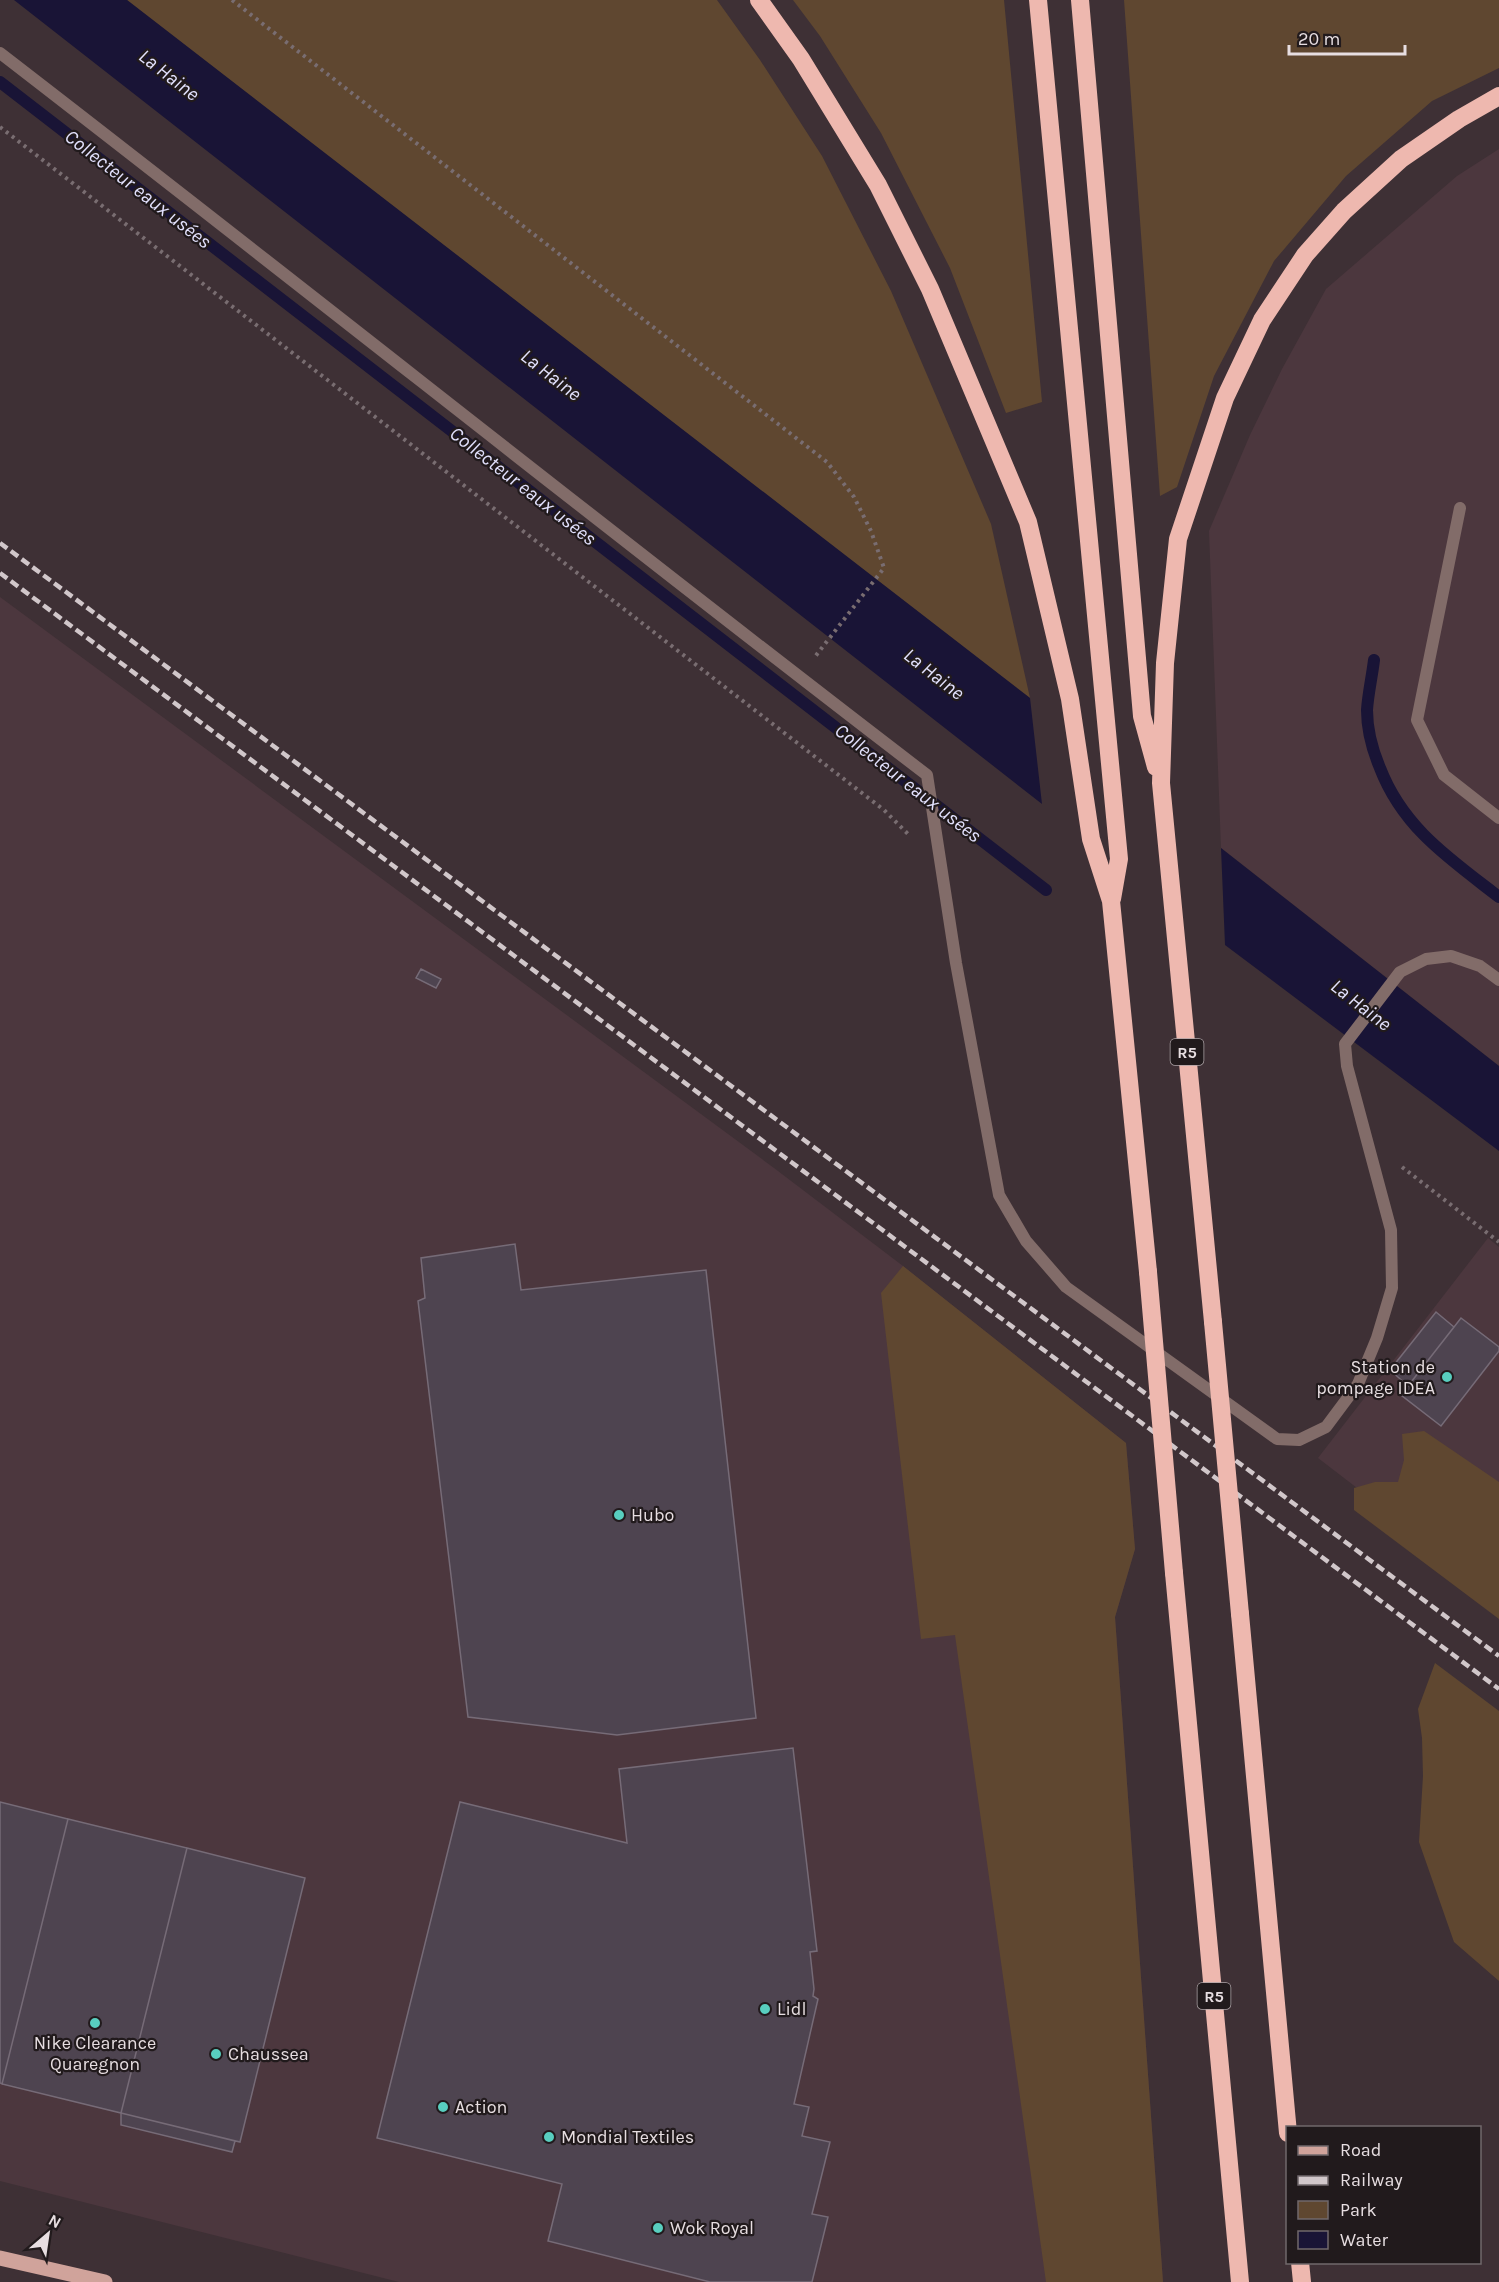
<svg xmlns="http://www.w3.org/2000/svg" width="1499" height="2282" viewBox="0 0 1499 2282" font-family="Karla,sans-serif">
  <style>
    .built { fill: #4c373e }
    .green { fill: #5f4730 }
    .water { fill: #191436 }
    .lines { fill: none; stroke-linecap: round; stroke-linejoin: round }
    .stream { stroke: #191436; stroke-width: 12 }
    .building { fill: #4e4450; stroke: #766b77; stroke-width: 1.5 }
    .path { stroke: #796d71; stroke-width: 4; stroke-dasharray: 3 4.5; stroke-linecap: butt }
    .lane { stroke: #826c69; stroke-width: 12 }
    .primary { stroke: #d0a39b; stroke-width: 15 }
    .highway { stroke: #eeb8af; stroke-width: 18 }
    .rail { stroke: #d1c7ca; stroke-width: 4.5; stroke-dasharray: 9 4.5; stroke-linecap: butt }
    .highway-bridge { stroke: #eeb8af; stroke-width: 18 }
    .poi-dot { fill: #58cebf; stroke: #211a1c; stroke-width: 2 }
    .labels { text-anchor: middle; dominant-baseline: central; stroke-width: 4.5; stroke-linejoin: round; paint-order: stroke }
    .shield { fill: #211a1c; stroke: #aca3a6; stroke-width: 1.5 }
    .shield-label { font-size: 16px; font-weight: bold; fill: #e7dee1 }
    .poi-label { font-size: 18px; fill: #e7dee1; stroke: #211a1c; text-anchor: start }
    .water-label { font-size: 20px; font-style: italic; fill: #e2e1fd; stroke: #211a1c }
  </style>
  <rect width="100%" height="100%" fill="#3e3035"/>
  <!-- built -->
  <path class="built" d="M 1499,149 L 1499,1066 L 1221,848 L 1209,531 L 1250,435 L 1282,369 L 1326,289 L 1457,176 Z
    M 0,597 L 774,1168 L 903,1266 L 1126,1443 L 1135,1549 L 1115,1617 L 1163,2282 L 399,2282 L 0,2181 Z
    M 1488,1238 L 1499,1247 L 1499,1597 L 1318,1458 Z"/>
  <!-- green -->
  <path class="green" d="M 127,0 L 717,0 L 760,60 L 822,156 L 891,291 L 991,524 L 1030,698 Z
    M 793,0 L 1004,0 L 1042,402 L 1006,413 L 950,268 L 881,133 L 820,36 Z
    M 1124,0 L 1499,0 L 1499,68 L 1432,101 L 1346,176 L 1274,261 L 1214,376 L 1177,487 L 1160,496 Z
    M 903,1266 L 1126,1443 L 1135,1549 L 1115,1617 L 1163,2282 L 1046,2282 L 955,1635 L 921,1639 L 881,1293 Z
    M 1424,1431 L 1499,1482 L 1499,1619 L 1354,1510 L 1354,1488 L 1375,1482 L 1398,1482 L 1404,1460 L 1402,1434 Z
    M 1435,1663 L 1499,1711 L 1499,1981 L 1454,1942 L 1419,1842 L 1423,1776 L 1422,1738 L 1418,1709 Z"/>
  <!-- water -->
  <path class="water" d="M 14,0 L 127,0 L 1030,698 L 1042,804 Z
    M 1221,848 L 1499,1066 L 1499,1151 L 1225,945 Z"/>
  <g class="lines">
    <!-- stream -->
    <path class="stream" d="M 0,82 L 1046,890
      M 1374,660 C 1372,677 1368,694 1367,710 C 1367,731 1372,749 1380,768 C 1403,828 1450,859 1499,897"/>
  </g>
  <!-- building -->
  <path class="building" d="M 421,969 L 441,979 L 436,988 L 416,978 Z
    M 515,1244 L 521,1290 L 706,1270 L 756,1718 L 617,1735 L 468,1717 L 418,1301 L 425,1298 L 421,1258 Z
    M 1436,1312 L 1454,1327 L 1408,1386 L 1390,1370 Z
    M 1461,1318 L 1499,1347 L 1499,1351 L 1441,1426 L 1401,1395 Z
    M 793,1748 L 817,1951 L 810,1952 L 814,1989 L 813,1996 L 818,1999 L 794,2104 L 809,2107 L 802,2136 L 830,2142 L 812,2214 L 828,2217 L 812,2282 L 710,2282 L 548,2241 L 562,2184 L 377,2138 L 460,1802 L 627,1843 L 619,1769 Z
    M 0,1802 L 68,1819 L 2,2084 L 0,2083 Z
    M 68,1819 L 187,1848 L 121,2113 L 2,2084 Z
    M 187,1848 L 305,1878 L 240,2142 L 121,2113 Z
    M 121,2113 L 235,2141 L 232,2152 L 121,2125 Z"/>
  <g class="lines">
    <!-- path -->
    <path class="path" d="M 232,0 L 827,462 L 854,497 L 871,531 L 884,568 L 814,658
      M 0,127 L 884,810 L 908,834
      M 1402,1167 L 1499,1242"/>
    <!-- lane -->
    <path class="lane" d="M 0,53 C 310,292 616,537 927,775 L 956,963 L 999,1195 L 1026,1241 L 1066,1287 L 1277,1439 L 1299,1440 L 1326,1427 L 1358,1384 L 1377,1338 L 1392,1288 L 1391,1230 L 1347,1066 L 1345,1044 L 1400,972 L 1426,959 L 1451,956 L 1480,966 L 1499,980
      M 1460,508 L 1417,720 L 1444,775 L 1499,818"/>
    <!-- primary -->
    <path class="primary" d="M 0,2258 L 105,2282"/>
    <!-- highway -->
    <path class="highway" d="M 759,0 L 801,59 L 878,185 L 930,289 L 1028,522 L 1070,699 L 1091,839 L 1111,901 L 1148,1272
      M 1038,0 L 1119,859 L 1112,899
      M 1080,0 L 1142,716 L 1156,767
      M 1213,1322 L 1161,783 L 1165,663 L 1178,539 L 1225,398 L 1262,320 L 1305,255 L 1344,211 L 1401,159 L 1459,119 L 1499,96
      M 1174,1573 L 1240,2282
      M 1240,1614 L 1288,2133
      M 1300,2262 L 1302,2282"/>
    <!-- rail -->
    <path class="rail" d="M 0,543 L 1499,1656
      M 0,573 L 1499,1689"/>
    <!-- highway-bridge -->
    <path class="highway-bridge" d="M 1148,1272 L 1174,1573
      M 1213,1322 L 1240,1614"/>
  </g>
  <!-- markers -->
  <g class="poi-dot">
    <circle cx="1447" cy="1377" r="6"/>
    <circle cx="619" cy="1515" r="6"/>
    <circle cx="765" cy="2009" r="6"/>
    <circle cx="95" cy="2023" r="6"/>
    <circle cx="216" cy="2054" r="6"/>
    <circle cx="443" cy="2107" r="6"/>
    <circle cx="549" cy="2137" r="6"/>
    <circle cx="658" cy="2228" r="6"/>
  </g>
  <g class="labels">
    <!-- shield labels -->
    <g class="shield">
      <rect x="1170.5" y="1039" width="33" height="26" rx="4.5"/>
      <rect x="1197.5" y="1983" width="33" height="26" rx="4.5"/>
    </g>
    <g class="shield-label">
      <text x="1187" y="1052">R5</text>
      <text x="1214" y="1996">R5</text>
    </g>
    <!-- poi labels -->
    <g class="poi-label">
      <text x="1435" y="1367" text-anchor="end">Station de<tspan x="1435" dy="21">pompage IDEA</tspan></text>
      <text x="631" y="1515">Hubo</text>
      <text x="777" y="2009">Lidl</text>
      <text x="95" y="2043" text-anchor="middle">Nike Clearance<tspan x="95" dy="21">Quaregnon</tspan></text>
      <text x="228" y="2054">Chaussea</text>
      <text x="455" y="2107">Action</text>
      <text x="561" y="2137">Mondial Textiles</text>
      <text x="670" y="2228">Wok Royal</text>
    </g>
    <!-- water labels -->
    <g class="water-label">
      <text transform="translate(169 75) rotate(38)">La Haine</text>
      <text transform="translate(138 189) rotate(38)">Collecteur eaux usées</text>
      <text transform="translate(551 375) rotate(38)">La Haine</text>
      <text transform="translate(523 486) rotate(38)">Collecteur eaux usées</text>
      <text transform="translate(934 674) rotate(38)">La Haine</text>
      <text transform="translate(908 783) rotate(38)">Collecteur eaux usées</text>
      <text transform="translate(1361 1005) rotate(38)">La Haine</text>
    </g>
  </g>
  <!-- legend -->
  <rect x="1286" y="2126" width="195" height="138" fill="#211a1c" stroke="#70686b" stroke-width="1.5"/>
  <rect x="1298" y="2146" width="30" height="9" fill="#d0a39b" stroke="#70686b" stroke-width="1.5"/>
  <text x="1340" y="2156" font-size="18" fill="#e7dee1">Road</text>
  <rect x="1298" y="2176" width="30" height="9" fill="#d1c7ca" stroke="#70686b" stroke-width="1.5"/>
  <text x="1340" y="2186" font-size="18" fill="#e7dee1">Railway</text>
  <rect x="1298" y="2201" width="30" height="18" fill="#5f4730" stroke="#70686b" stroke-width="1.5"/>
  <text x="1340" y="2216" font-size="18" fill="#e7dee1">Park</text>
  <rect x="1298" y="2231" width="30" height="18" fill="#191436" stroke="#70686b" stroke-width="1.5"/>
  <text x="1340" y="2246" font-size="18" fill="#e7dee1">Water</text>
  <!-- north arrow -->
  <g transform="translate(48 2234) rotate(29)" stroke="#211a1c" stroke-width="4.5" paint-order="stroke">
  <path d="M0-4.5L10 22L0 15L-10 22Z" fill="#e7dee1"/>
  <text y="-9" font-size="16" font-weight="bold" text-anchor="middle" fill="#e7dee1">N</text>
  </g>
  <!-- scale -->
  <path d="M1289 45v9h116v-9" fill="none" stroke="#e7dee1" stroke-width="3"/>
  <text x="1298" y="45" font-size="18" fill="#e7dee1" stroke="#211a1c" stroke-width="4.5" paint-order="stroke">20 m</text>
</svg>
